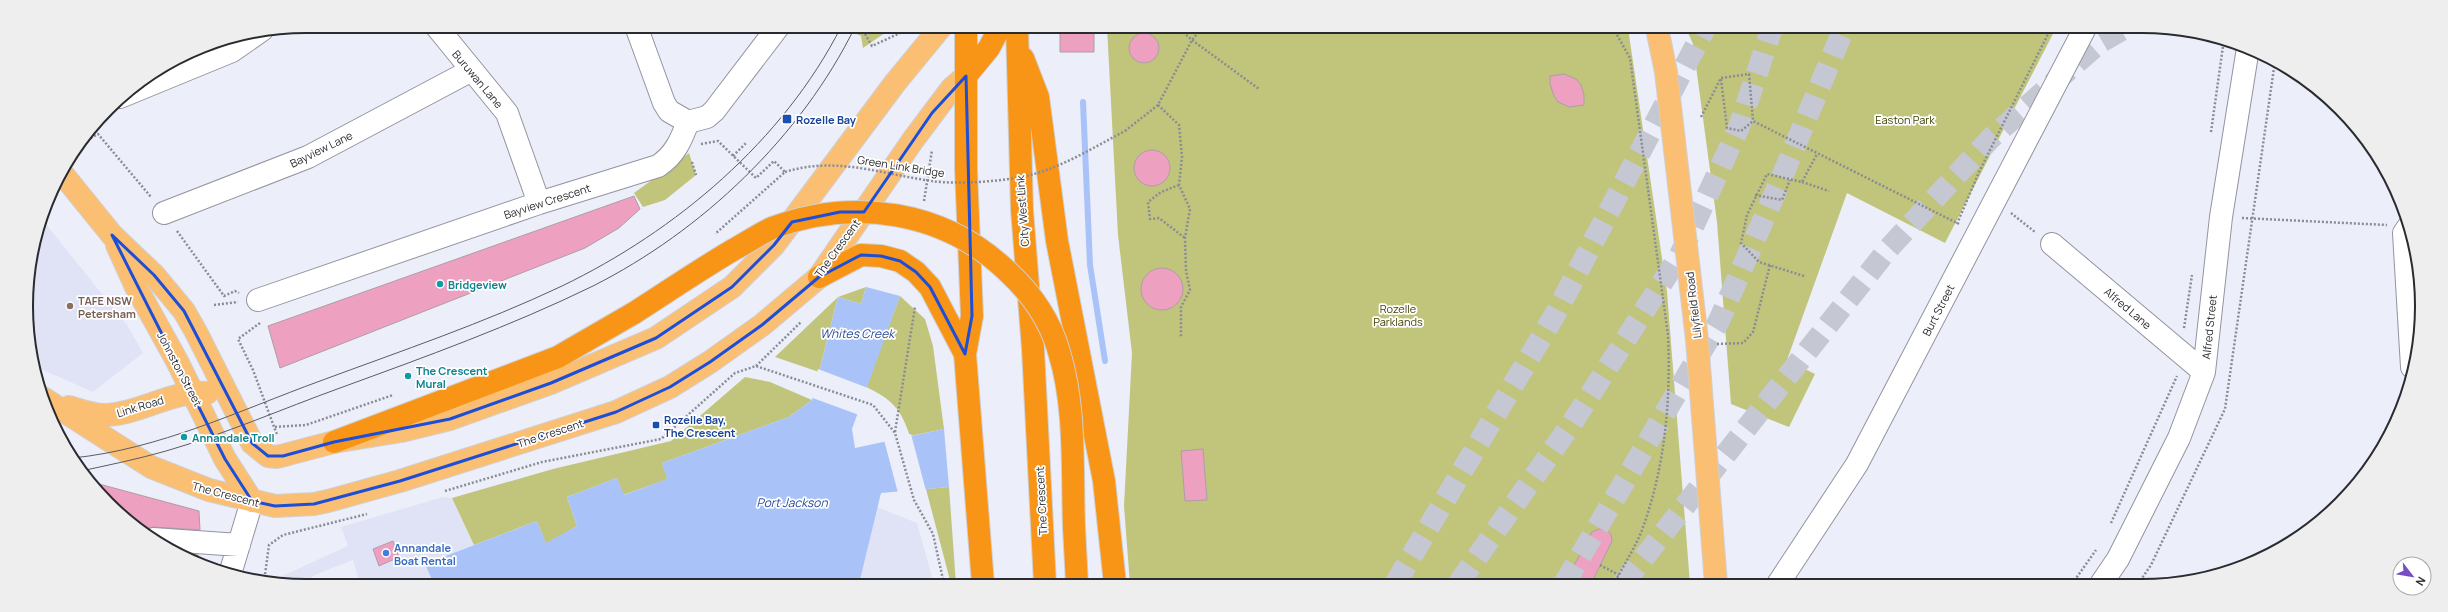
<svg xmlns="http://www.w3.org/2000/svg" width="2448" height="612" viewBox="0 0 2448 612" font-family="Manrope,sans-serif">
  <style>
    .built { fill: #e0e3f6 }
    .green { fill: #c0c57b }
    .water { fill: #a9c3f9 }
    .pier { fill: #eceefa }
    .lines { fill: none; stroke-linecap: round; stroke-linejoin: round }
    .stream { stroke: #a9c3f9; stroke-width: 6 }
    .building { fill: #eea0c1; stroke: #ac9fa4 }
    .highway-tunnel { stroke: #c5c7d2; stroke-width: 22; stroke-dasharray: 22 11; stroke-linecap: butt }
    .minor-casing { stroke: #92949f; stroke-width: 24 }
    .major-casing { stroke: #d0d0d1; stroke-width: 24 }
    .highway-casing { stroke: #d0d0d1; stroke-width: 24 }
    .path { stroke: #8a8c94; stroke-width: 2.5; stroke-dasharray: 2 2; stroke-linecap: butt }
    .minor { stroke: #fff; stroke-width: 22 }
    .major { stroke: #fbbf73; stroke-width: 22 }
    .highway { stroke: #f89416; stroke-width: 22 }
    .tram { stroke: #5b5c63; stroke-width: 1 }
    .highway-bridge-casing { stroke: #d0d0d1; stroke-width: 24; stroke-linecap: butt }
    .path-bridge { stroke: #8a8c94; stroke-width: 2.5; stroke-dasharray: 2 2; stroke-linecap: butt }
    .highway-bridge { stroke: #f89416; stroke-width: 22 }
    .marked { fill: none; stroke: #1d4ed8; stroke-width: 3; stroke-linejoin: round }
    .transit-dot { fill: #1a4fb4; stroke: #fff; stroke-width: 1.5 }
    .culture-dot { fill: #0f9aa8; stroke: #fff; stroke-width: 1.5 }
    .education-dot { fill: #8d6e63; stroke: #fff; stroke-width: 1.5 }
    .shop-dot { fill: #3f7fe0; stroke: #fff; stroke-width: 1.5 }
    .labels { text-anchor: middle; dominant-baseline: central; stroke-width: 3.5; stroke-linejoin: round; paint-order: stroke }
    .street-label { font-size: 11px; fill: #2a2b30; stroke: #fff }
    .transit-label { font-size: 11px; font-weight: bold; fill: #164399; stroke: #fff; text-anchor: start }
    .park-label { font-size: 11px; fill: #414303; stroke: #fff }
    .culture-label { font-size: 11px; font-weight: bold; fill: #0d838f; stroke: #fff; text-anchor: start }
    .education-label { font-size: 11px; font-weight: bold; fill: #785e54; stroke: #fff; text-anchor: start }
    .shop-label { font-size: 11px; font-weight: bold; fill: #366cbe; stroke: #fff; text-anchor: start }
    .water-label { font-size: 12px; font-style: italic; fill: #2b4c99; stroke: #fff }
    .rim { fill: none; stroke: #2a2b30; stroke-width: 2 }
  </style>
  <rect width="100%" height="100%" fill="#eceefa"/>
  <!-- built -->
  <path class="built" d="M 41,218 L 127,325 L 143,353 L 93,392 L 34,366 L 27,287 L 36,233 Z
    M 443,497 L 452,498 L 474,545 L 426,564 L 434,584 L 360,584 L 353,560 L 317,574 L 301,584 L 270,584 L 269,582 L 348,546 L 341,527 Z
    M 877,507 L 917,523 L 934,584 L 859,584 Z"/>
  <!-- green -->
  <path class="green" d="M 842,27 L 881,27 L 882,35 L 863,48 L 861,36 Z
    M 1107,27 L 1628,28 L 1667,292 L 1690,584 L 1130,584 L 1124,506 L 1132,353 L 1118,235 Z
    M 1686,28 L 2056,28 L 1945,243 L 1847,193 L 1787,360 L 1815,374 L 1789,427 L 1731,404 L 1717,222 L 1693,44 Z
    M 689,153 L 696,175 L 665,200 L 643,207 L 634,193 Z
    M 866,287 L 861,304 L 838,297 L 819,372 L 775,357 L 838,297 Z
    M 900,296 L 925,319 L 933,346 L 944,429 L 910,436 C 901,409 892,399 866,387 Z
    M 745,377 L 770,382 L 812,400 L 789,417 L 662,463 L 668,479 L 623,495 L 617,478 L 567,497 L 577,526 L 546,544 L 537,521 L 474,545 L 452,498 L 553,469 L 671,441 Z
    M 949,487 L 956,584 L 951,584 L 926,489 Z"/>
  <!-- water -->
  <path class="water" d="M 881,27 L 896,27 L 882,35 Z
    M 866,287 L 900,296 L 852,429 L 855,448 L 944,429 L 949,487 L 881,493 L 859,584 L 434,584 L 425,564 L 537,521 L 546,543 L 577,526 L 567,497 L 617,478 L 624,495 L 667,479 L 662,463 L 789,417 L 812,400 L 838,297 L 861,304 Z"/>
  <!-- pier -->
  <path class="pier" d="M 818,369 L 868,388 L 859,415 L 810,397 Z
    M 911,434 L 926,491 L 898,493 L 884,440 Z"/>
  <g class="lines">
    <!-- stream -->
    <path class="stream" d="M 1083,102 L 1090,265 L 1105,361"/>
  </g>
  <!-- building -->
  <path class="building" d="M 1060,27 L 1094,27 L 1094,52 L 1060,52 Z
    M1129 48a15 15 0 1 1 30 0a15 15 0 1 1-30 0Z
    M 1564,74 L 1576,79 L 1581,85 L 1584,95 L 1584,105 L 1569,107 L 1558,102 L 1554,96 L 1550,84 L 1550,76 Z
    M1134 168a18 18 0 1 1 36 0a18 18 0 1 1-36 0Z
    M 634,196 L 640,209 L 619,228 L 585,248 L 280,368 L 268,326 Z
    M1141 289a21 21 0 1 1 42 0a21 21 0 1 1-42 0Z
    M 1203,449 L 1207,500 L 1185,501 L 1181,451 Z
    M 88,481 L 199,511 L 200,530 L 154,527 L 143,532 L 122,517 Z
    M 1599,529 L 1606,530 L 1611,534 L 1612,541 L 1591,584 L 1564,584 L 1592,532 Z
    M 393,541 L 399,557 L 379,566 L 373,549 Z
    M 176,553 L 198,555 L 196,562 Z"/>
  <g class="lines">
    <!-- highway-tunnel -->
    <path class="highway-tunnel" d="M 1395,584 L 1557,311 L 1705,28
      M 1458,584 L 1572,423 L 1680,255 L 1739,127 L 1772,28
      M 1564,584 L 1718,323 L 1779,184 L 1844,28
      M 1623,584 L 1889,248 L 1991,138 L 2099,43 L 2125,28"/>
    <defs>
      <path id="minor" d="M 436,26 L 507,113 L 539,203
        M 636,26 L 664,103 L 669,111 L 688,122 L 707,117 L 714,111 L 778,27
        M 120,97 L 232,51 L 262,30
        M 164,213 L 308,157 L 470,71
        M 2409,226 L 2404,233 L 2412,367
        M 2052,244 L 2204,372
        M 258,300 L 539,203 L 658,166 C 675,155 681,140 688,122
        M 153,539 L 239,545
        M 230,574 L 252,501
        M 1778,584 L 1857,464 L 2085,28
        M 2101,584 L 2118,559 L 2179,438 L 2204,372 L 2221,217 L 2248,48"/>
      <path id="major" d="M 1657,28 L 1666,72 L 1697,340 L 1716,584
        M 61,172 L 112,235 L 154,275 L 184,311 L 196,332 L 252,443 L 268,456 L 277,457 L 334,442 L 401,431 L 450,419 L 551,383 L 656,338 L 732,287 L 774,245 L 895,83 L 941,27
        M 117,245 L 136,287 L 177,361 L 225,459 L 252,501
        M 43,398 L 151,467 L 209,490 L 275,506 L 314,504 L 328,501 L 400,481 L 616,412 L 670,387 L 710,362 L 762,325 L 819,277 L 913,140 L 952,88 L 966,76
        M 69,407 C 82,411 95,416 108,415 C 142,413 172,390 207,393"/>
      <path id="highway" d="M 966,27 L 966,169 L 972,316 L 965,354 L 983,584
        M 1017,27 L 1022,210 L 1033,349 L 1045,584
        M 1023,58 L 1038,97 L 1057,241 L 1104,481 L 1115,584
        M 966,76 L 989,48 L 1000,27
        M 819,277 L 861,255 L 881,256 L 900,261 L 916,272 L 930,287 L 965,354
        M 334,442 L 558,357 L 634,313
        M 1074,527 L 1077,584"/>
    </defs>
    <!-- minor casing -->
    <use href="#minor" class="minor-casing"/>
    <!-- major casing -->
    <use href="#major" class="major-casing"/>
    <!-- highway casing -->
    <use href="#highway" class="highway-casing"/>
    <!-- path -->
    <path class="path" d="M 861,27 L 872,46 L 900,33 L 907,27
      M 1177,27 L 1192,40 L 1259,89
      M 1613,28 L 1630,58 L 1668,335 C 1671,400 1665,468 1642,530 C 1635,548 1623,566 1614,584
      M 1721,79 L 1727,128 L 1741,131 L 1753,121
      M 1158,105 L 1179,125 L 1182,157 L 1179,185 L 1190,209 L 1185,238 L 1186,271 L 1190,290 L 1181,307 L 1181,338
      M 1701,117 L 1721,78 L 1749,74 L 1753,121 L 1959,224
      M 1125,131 L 1158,105 L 1192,40 L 1203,27
      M 2211,132 L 2224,39
      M 87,140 L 98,134 L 151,197
      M 701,144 L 718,141 L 756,178 L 774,161 L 785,172 L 715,234
      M 733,156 L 746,143
      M 692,162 L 696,175
      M 1802,182 L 1829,191
      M 1179,185 L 1161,192 L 1148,202 L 1150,219 L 1159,218 L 1185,238
      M 1755,195 L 1782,200 L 1790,180
      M 924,201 L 932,150
      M 2011,213 L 2035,232
      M 2242,218 L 2387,225
      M 1957,224 L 1979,172 L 2051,28
      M 177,231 L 224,296 L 235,291 L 239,293
      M 1804,276 L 1759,262 L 1741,243 L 1747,215 L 1767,174 L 1802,182 L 1817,154
      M 214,305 L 238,302
      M 260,323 L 238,339 L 253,370 L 277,435
      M 2184,328 L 2192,275
      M 1717,344 L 1743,343 L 1753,332 L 1770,265
      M 756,366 L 801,322
      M 275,427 L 306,425 L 393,395
      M 895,432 L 915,307
      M 445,491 L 542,462 L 661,439 L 735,373 L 756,366 L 873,405 L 895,433 L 914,500 L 933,534 L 944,584
      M 2111,523 L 2177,376
      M 1600,565 L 1619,575
      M 264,582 L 269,545 L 283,535 L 367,514
      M 2072,584 L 2096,550
      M 2138,584 L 2151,565 L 2225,409 L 2275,61"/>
    <!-- minor -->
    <use href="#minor" class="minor"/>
    <!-- major -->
    <use href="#major" class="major"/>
    <!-- highway -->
    <use href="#highway" class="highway"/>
    <!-- tram -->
    <path class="tram" d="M 73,458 C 160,449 238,411 320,381 C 401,351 484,323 562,286 C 676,231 783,141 841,27
      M 81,471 C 109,465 138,459 166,451 C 225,434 282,409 340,388 C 425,357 511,326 593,286 C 702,231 801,137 855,27"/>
    <defs>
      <path id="highway-bridge" d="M 634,313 C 667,292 699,270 733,250 C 746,243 759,234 772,228 C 854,197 944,211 1007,271 C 1031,293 1050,320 1059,352 C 1076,407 1072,469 1074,527"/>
    </defs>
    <!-- highway-bridge casing -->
    <use href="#highway-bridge" class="highway-bridge-casing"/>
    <!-- path-bridge -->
    <path class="path-bridge" d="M 785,172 C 836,156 881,174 932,181 C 957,185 1010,181 1034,174 C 1066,165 1096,146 1125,131"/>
    <!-- highway-bridge -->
    <use href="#highway-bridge" class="highway-bridge"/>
  </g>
  <!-- marked area -->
  <path class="marked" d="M 966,76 L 972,316 L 965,354 L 930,287 L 916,272 L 900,261 L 881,256 L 861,255 L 819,277 L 762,325 L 710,362 L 670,387 L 616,412 L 400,481 L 314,504 L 275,506 L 252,501 L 225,459 L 112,235 L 154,275 L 184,311 L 252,443 L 268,456 L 283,456 L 334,442 L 450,419 L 551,383 L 656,338 L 732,287 L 774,245 L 792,222 L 840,212 L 864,212 L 932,113 Z"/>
  <!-- markers -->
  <g class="transit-dot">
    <rect x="782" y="114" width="10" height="10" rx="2"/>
    <rect x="652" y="421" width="8" height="8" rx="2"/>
  </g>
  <g class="culture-dot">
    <circle cx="440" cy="284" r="4"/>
    <circle cx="408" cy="376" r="4"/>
    <circle cx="184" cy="437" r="4"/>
  </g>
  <circle class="education-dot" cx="70" cy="306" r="4"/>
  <circle class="shop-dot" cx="386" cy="553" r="4"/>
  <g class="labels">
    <!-- street labels -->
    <g class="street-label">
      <text transform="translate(478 79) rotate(50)">Buruwan Lane</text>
      <text transform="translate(321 149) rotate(-26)">Bayview Lane</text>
      <text transform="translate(901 166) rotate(9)">Green Link Bridge</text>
      <text transform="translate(547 201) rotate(-18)">Bayview Crescent</text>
      <text transform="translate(1022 211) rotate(-94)">City West Link</text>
      <text transform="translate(837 248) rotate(-54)">The Crescent</text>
      <text transform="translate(1693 305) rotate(-97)">Lilyfield Road</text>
      <text transform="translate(2128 308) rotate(40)">Alfred Lane</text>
      <text transform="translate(1938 310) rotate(-63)">Burt Street</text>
      <text transform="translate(2209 327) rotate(-84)">Alfred Street</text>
      <text transform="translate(180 369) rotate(62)">Johnston Street</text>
      <text transform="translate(140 406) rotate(-17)">Link Road</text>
      <text transform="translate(550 433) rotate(-18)">The Crescent</text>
      <text transform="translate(226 494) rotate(15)">The Crescent</text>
      <text transform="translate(1041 501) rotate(-93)">The Crescent</text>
    </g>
    <!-- transit labels -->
    <g class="transit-label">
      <text x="796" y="119">Rozelle Bay</text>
      <text x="664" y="419">Rozelle Bay,<tspan x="664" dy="13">The Crescent</tspan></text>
    </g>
    <!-- park labels -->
    <g class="park-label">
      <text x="1905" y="119">Easton Park</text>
      <text x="1398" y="308">Rozelle<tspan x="1398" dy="13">Parklands</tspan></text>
    </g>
    <!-- culture labels -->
    <g class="culture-label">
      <text x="448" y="284">Bridgeview</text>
      <text x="416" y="370">The Crescent<tspan x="416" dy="13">Mural</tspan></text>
      <text x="192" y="437">Annandale Troll</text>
    </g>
    <!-- education labels -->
    <g class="education-label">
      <text x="78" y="300">TAFE NSW<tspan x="78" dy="13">Petersham</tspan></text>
    </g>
    <!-- shop labels -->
    <g class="shop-label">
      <text x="394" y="547">Annandale<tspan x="394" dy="13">Boat Rental</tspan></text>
    </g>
    <!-- water labels -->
    <g class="water-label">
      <text x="857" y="333">Whites Creek</text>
      <text x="792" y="502">Port Jackson</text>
    </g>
  </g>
  <!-- crop -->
  <path d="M0 0H2448V612H0ZM306 33H2142A273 273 0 0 1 2415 306V306A273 273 0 0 1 2142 579H306A273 273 0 0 1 33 306V306A273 273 0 0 1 306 33Z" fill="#eee" fill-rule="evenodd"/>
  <path class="rim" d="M306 33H2142A273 273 0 0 1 2415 306V306A273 273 0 0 1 2142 579H306A273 273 0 0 1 33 306V306A273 273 0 0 1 306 33Z"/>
  <!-- north arrow -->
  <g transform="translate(2412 576) rotate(121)"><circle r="19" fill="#ffffff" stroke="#aaaaac"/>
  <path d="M0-3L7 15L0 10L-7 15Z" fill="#774dc6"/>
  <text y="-6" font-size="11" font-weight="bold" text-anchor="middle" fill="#2a2b30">N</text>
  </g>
</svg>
